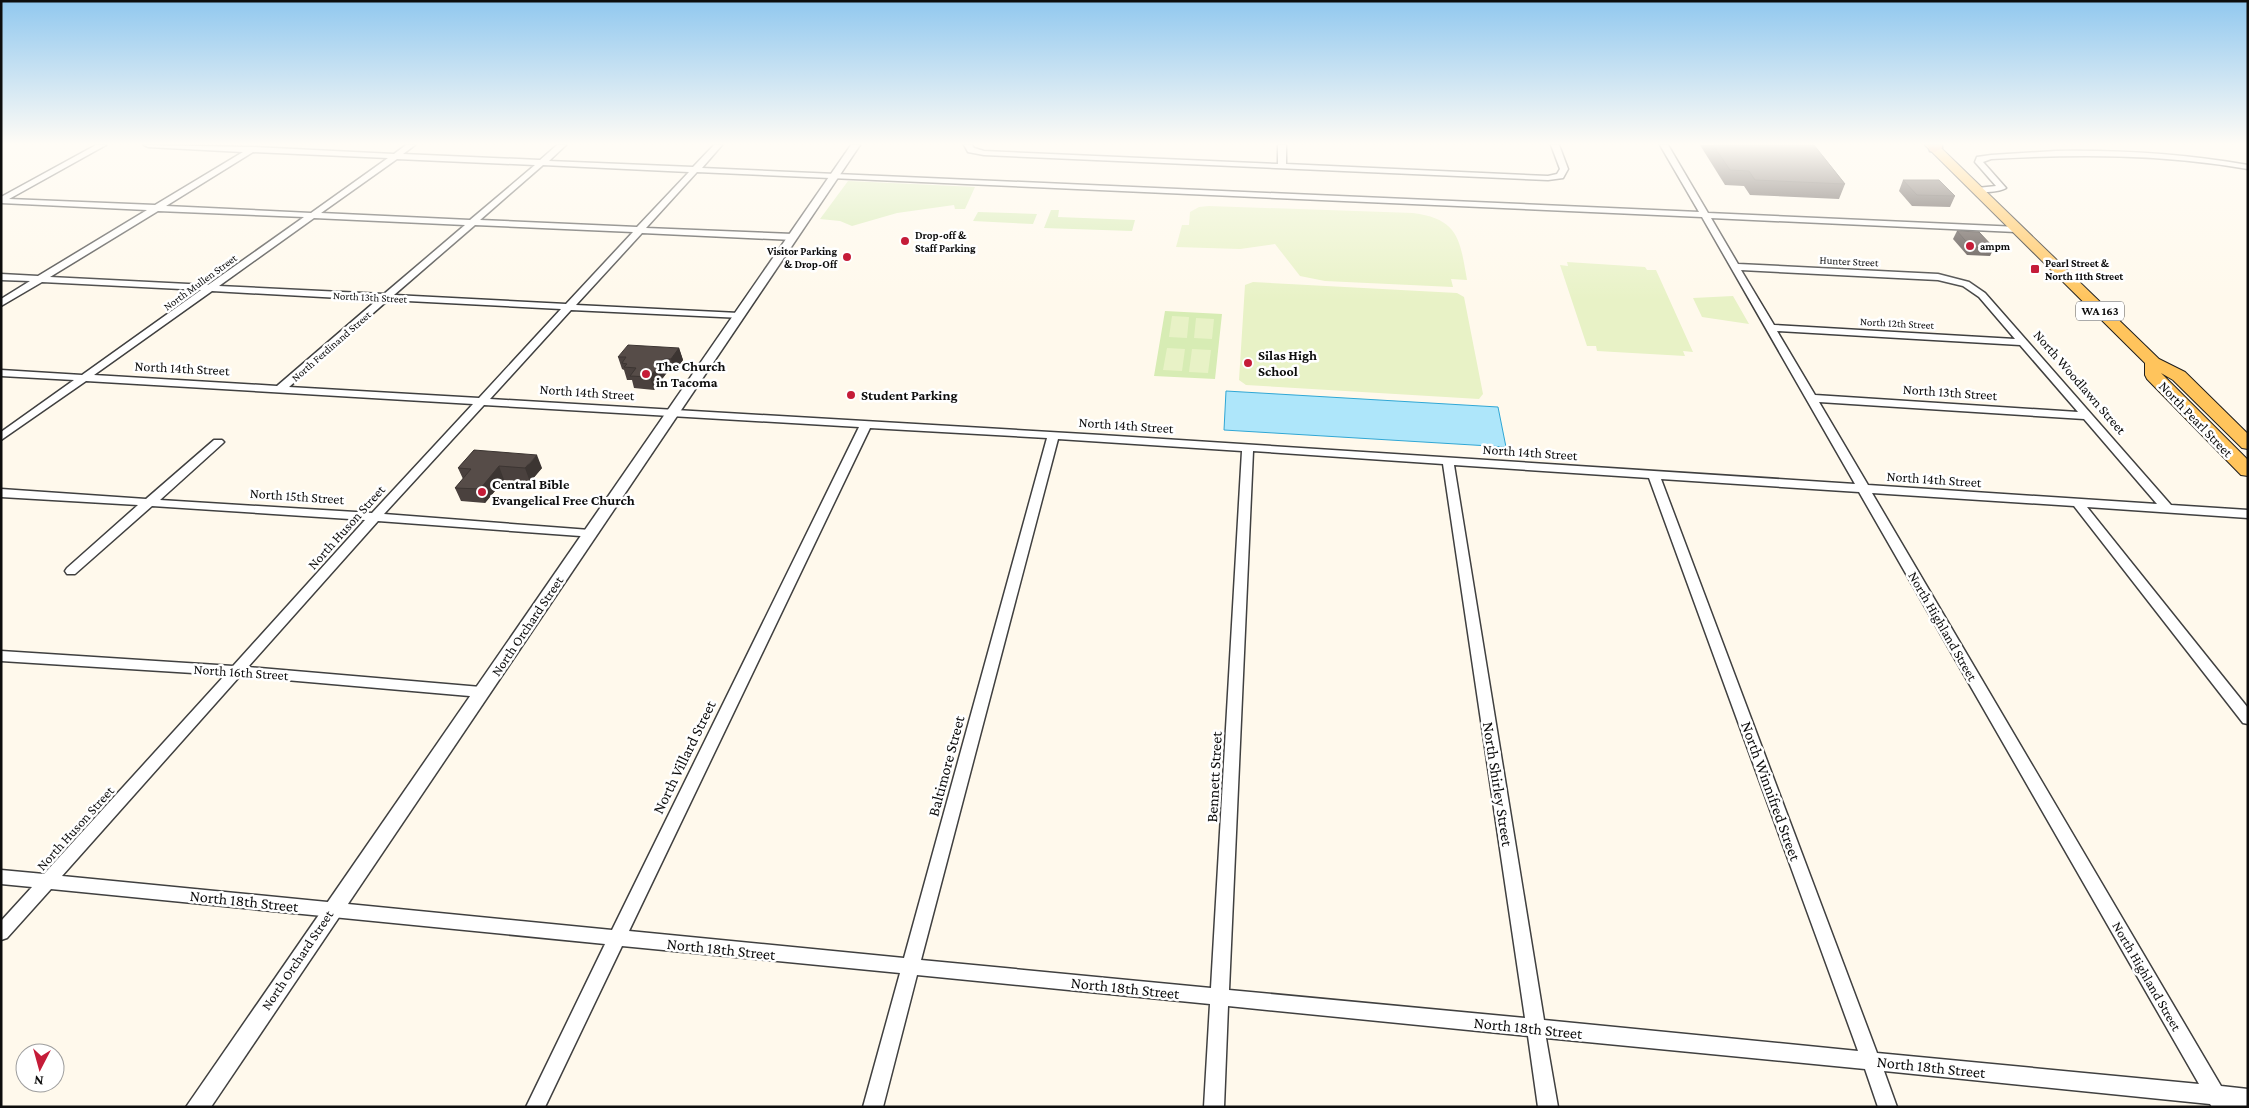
<svg xmlns="http://www.w3.org/2000/svg" width="2249" height="1108" viewBox="0 0 2249 1108" font-family="'Crimson Pro',serif">
  <style>
    .green { fill: #d7ecb4 }
    .pitch { fill: #e8f2c6 }
    .water { fill: #aee6fa; stroke: #30a7d5 }
    .lines { fill: none; stroke-linecap: round; stroke-linejoin: round }
    .minor-casing { stroke: #404040; stroke-width: 3 }
    .tertiary-casing { stroke: #404040; stroke-width: 3 }
    .primary-casing { stroke: #1e1e1e; stroke-width: 2 }
    .motorway-casing { stroke: #1e1e1e; stroke-width: 3 }
    .minor { fill: #fff; fill-rule: evenodd }
    .tertiary { fill: #fff; fill-rule: evenodd }
    .primary { fill: #ffc45c; fill-rule: evenodd }
    .motorway { fill: #fd884c; fill-rule: evenodd }
    .wall { fill: #4a413e }
    .shaded-wall { fill: #3c3532 }
    .building { fill: #564c48; stroke: #3c3532 }
    .poi-dot { fill: #c51c38; stroke: #fff; stroke-width: 2 }
    .labels { text-anchor: middle; dominant-baseline: central; stroke-width: 5; stroke-linejoin: round; paint-order: stroke }
    .far-poi-label { font-size: 11px; font-weight: bold; fill: #0d0d0d; stroke: #fff; text-anchor: start }
    .far-street-label { font-size: 11px; fill: #0d0d0d; stroke: #fff }
    .shield { fill: #fff; stroke: #565656; stroke-width: 1 }
    .shield-label { font-size: 12px; font-weight: bold; fill: #0d0d0d }
    .poi-label { font-size: 14px; font-weight: bold; fill: #0d0d0d; stroke: #fff; text-anchor: start }
    .street-label { font-size: 14px; fill: #0d0d0d; stroke: #fff }
    .near-street-label { font-size: 16px; fill: #0d0d0d; stroke: #fff }
  </style>
  <rect width="100%" height="100%" fill="#fff9ec"/>
  <!-- green -->
  <path class="green" d="M 848,181 L 975,187 L 965,209 L 955,209 L 954,205 L 897,213 L 852,226 L 840,221 L 820,219 Z
    M 1051,210 L 1059,210 L 1058,217 L 1135,220 L 1132,231 L 1044,228 Z
    M 978,212 L 1037,214 L 1033,224 L 973,221 Z
    M 1165,311 L 1222,314 L 1215,379 L 1154,376 Z"/>
  <!-- pitch -->
  <path class="pitch" d="M 1209,206 L 1413,213 C 1459,219 1460,240 1467,280 L 1451,279 L 1453,287 L 1325,281 L 1300,276 L 1275,244 L 1240,249 L 1176,247 L 1182,225 L 1189,225 L 1190,212 L 1199,207 Z
    M 1567,262 L 1645,267 L 1647,270 L 1656,270 L 1693,352 L 1683,351 L 1685,356 L 1597,351 L 1596,346 L 1587,346 L 1560,265 L 1568,266 Z
    M 1253,282 L 1457,293 L 1464,297 L 1483,394 L 1479,399 L 1246,385 L 1239,380 L 1245,285 Z
    M 1733,296 L 1749,324 L 1702,317 L 1693,298 Z
    M 1172,316 L 1189,317 L 1187,338 L 1169,337 Z
    M 1196,318 L 1214,319 L 1212,339 L 1194,338 Z
    M 1167,348 L 1185,349 L 1182,371 L 1163,370 Z
    M 1192,349 L 1211,350 L 1208,373 L 1189,372 Z"/>
  <!-- water -->
  <path class="water" d="M 1226,391 L 1498,407 L 1506,447 L 1224,430 Z"/>
  <g class="lines">
    <defs>
      <path id="minor" d="M 96,145 L 106,145 L 9,199 L 155,205 L 243,152 L 148,147 L 144,145 L 253,147 L 394,154 L 406,145 L 415,145 L 403,154 L 540,160 L 557,145 L 566,145 L 549,161 L 693,167 L 714,145 L 722,145 L 702,168 L 1699,212 L 1660,145 L 1668,145 L 1708,213 L 2019,227 L 2020,229 L 2016,232 L 1711,218 L 1738,264 L 1938,274 L 1969,282 L 1985,293 L 2171,505 L 2248,510 L 2248,518 L 2087,507 L 2248,708 L 2248,724 L 2243,723 L 2074,506 L 1872,493 L 2221,1086 L 2248,1089 L 2248,1107 L 2212,1107 L 2210,1104 L 1884,1071 L 1897,1107 L 1878,1107 L 1865,1069 L 1546,1038 L 1558,1107 L 1538,1107 L 1528,1036 L 1228,1006 L 1224,1107 L 1204,1107 L 1210,1004 L 917,975 L 883,1107 L 863,1107 L 900,973 L 622,946 L 545,1107 L 526,1107 L 605,944 L 51,889 L 7,938 L 1,940 L 1,921 L 32,887 L 1,884 L 1,870 L 44,874 L 225,675 L 1,661 L 1,651 L 233,666 L 365,520 L 152,506 L 75,574 L 67,574 L 65,571 L 67,568 L 138,505 L 1,497 L 1,489 L 146,499 L 214,440 L 222,440 L 224,442 L 222,444 L 160,500 L 372,513 L 473,404 L 86,381 L 1,440 L 1,432 L 74,380 L 1,376 L 1,370 L 82,375 L 201,290 L 42,282 L 1,306 L 1,299 L 30,281 L 1,280 L 1,274 L 38,276 L 147,210 L 1,203 L 1,197 ZM 253,152 L 388,158 L 311,213 L 166,206 ZM 397,159 L 535,165 L 470,220 L 321,213 ZM 543,165 L 689,172 L 637,227 L 480,220 ZM 697,172 L 1702,217 L 1855,484 L 1101,435 L 490,399 L 571,310 L 742,318 L 744,316 L 739,313 L 576,305 L 642,233 L 793,240 L 797,237 L 793,234 L 646,228 ZM 158,211 L 304,217 L 208,285 L 50,277 ZM 314,218 L 465,225 L 384,294 L 219,286 ZM 475,225 L 633,232 L 566,304 L 394,295 ZM 1741,270 L 1938,280 L 1963,286 L 1979,297 L 2015,339 L 1774,325 ZM 212,291 L 377,300 L 277,386 L 94,375 ZM 388,300 L 561,309 L 479,398 L 289,387 ZM 1777,331 L 2020,345 L 2078,412 L 1815,395 ZM 1819,402 L 2084,419 L 2157,504 L 1868,485 ZM 484,405 L 859,427 L 612,930 L 62,876 L 240,676 L 481,697 L 486,696 L 488,692 L 486,688 L 481,687 L 248,667 L 378,521 L 594,537 L 596,534 L 594,531 L 590,530 L 384,514 ZM 870,428 L 1047,438 L 904,958 L 629,931 ZM 1058,439 L 1242,451 L 1211,988 L 921,960 ZM 1253,451 L 1443,464 L 1525,1018 L 1229,990 ZM 1454,465 L 1649,478 L 1858,1051 L 1544,1020 ZM 1661,479 L 1859,492 L 2199,1084 L 1877,1053 Z
        M 964,145 L 972,145 L 974,148 L 984,151 L 1278,164 L 1278,145 L 1286,145 L 1286,164 L 1548,176 L 1557,174 L 1560,169 L 1551,145 L 1559,145 L 1568,169 L 1563,178 L 1548,180 L 984,155 L 968,152 Z
        M 2056,151 C 2121,150 2184,154 2248,165 L 2248,169 C 2162,154 2078,154 1991,159 L 1983,162 L 2006,188 C 1999,192 1980,194 1973,190 L 1977,188 L 1996,186 L 1975,162 L 1977,157 L 1991,155 Z"/>
      <path id="tertiary" d="M 851,145 L 860,145 L 211,1107 L 186,1107 Z"/>
      <path id="primary" d="M 1925,145 L 1938,145 L 2159,359 L 2185,372 L 2248,434 L 2248,449 L 2242,448 L 2173,380 L 2161,373 L 2248,460 L 2248,476 L 2241,475 L 2147,379 L 2145,375 L 2145,363 Z"/>
      <path id="motorway" d="M 1928,145 L 1942,145 L 1942,148 L 1935,152 L 1930,151 Z"/>
    </defs>
    <!-- minor casing -->
    <use href="#minor" class="minor-casing"/>
    <!-- tertiary casing -->
    <use href="#tertiary" class="tertiary-casing"/>
    <!-- primary casing -->
    <use href="#primary" class="primary-casing"/>
    <!-- motorway casing -->
    <use href="#motorway" class="motorway-casing"/>
    <!-- minor -->
    <use href="#minor" class="minor"/>
    <!-- tertiary -->
    <use href="#tertiary" class="tertiary"/>
    <!-- primary -->
    <use href="#primary" class="primary"/>
    <!-- motorway -->
    <use href="#motorway" class="motorway"/>
  </g>
  <!-- wall -->
  <path class="wall" d="M 1700,145 L 1814,145 L 1845,184 L 1839,199 L 1750,195 L 1744,186 L 1725,185 Z
    M 1903,180 L 1955,196 L 1950,207 L 1912,206 L 1899,191 Z
    M 1957,231 L 1994,248 L 1990,256 L 1967,255 L 1953,239 Z
    M 679,348 L 683,360 L 674,372 L 668,371 L 654,390 L 634,388 L 632,380 L 627,380 L 624,370 L 622,369 L 618,357 Z
    M 474,450 L 542,468 L 530,482 L 504,480 L 485,503 L 461,501 L 455,488 L 463,479 L 458,468 Z"/>
  <!-- shaded-wall -->
  <path class="shaded-wall" d="M 679,348 L 683,360 L 674,372 L 671,359 Z
    M 664,359 L 668,371 L 654,390 L 650,377 Z
    M 537,455 L 542,468 L 530,482 L 525,468 Z
    M 499,466 L 504,480 L 485,503 L 480,489 Z"/>
  <!-- building -->
  <path class="building" d="M 1713,145 L 1814,145 L 1845,184 L 1755,180 L 1749,171 L 1730,170 Z
    M 1903,180 L 1939,180 L 1955,196 L 1917,195 Z
    M 1957,231 L 1979,232 L 1994,248 L 1971,247 Z
    M 628,345 L 679,348 L 671,359 L 664,359 L 650,377 L 630,376 L 636,368 L 624,367 L 627,364 L 622,363 L 626,357 L 618,357 Z
    M 474,450 L 537,455 L 525,468 L 499,466 L 480,489 L 455,488 L 471,469 L 458,468 Z"/>
  <!-- sky -->
  <linearGradient id="sky" x2="0" y2="1"><stop stop-color="#91c8ef"/><stop offset="0.48" stop-color="#fffcf6"/><stop offset="1" stop-color="#fffcf6" stop-opacity="0"/></linearGradient>
  <rect width="2249" height="300" fill="url(#sky)"/>
  <!-- markers -->
  <g class="poi-dot">
    <circle cx="905" cy="241" r="5"/>
    <circle cx="1970" cy="246" r="5"/>
    <circle cx="847" cy="257" r="5"/>
    <rect x="2030" y="264" width="10" height="10" rx="2.5"/>
    <circle cx="1248" cy="363" r="5"/>
    <circle cx="646" cy="374" r="5"/>
    <circle cx="851" cy="395" r="5"/>
    <circle cx="482" cy="492" r="5"/>
  </g>
  <g class="labels">
    <!-- far-poi labels -->
    <g class="far-poi-label">
      <text x="915" y="235">Drop-off &amp;<tspan x="915" dy="13">Staff Parking</tspan></text>
      <text x="1980" y="246">ampm</text>
      <text x="837" y="251" text-anchor="end">Visitor Parking<tspan x="837" dy="13">&amp; Drop-Off</tspan></text>
      <text x="2045" y="263">Pearl Street &amp;<tspan x="2045" dy="13">North 11th Street</tspan></text>
    </g>
    <!-- far-street labels -->
    <g class="far-street-label">
      <text transform="translate(1849 261) rotate(3)">Hunter Street</text>
      <text transform="translate(200 282) rotate(-36)">North Mullen Street</text>
      <text transform="translate(370 297) rotate(3)">North 13th Street</text>
      <text transform="translate(1897 323) rotate(3)">North 12th Street</text>
      <text transform="translate(331 346) rotate(-41)">North Ferdinand Street</text>
    </g>
    <!-- shield labels -->
    <rect class="shield" x="2076" y="301.5" width="48" height="19" rx="4"/>
    <g class="shield-label">
      <text x="2100" y="311">WA 163</text>
    </g>
    <!-- poi labels -->
    <g class="poi-label">
      <text x="1258" y="355">Silas High<tspan x="1258" dy="16">School</tspan></text>
      <text x="656" y="366">The Church<tspan x="656" dy="16">in Tacoma</tspan></text>
      <text x="861" y="395">Student Parking</text>
      <text x="492" y="484">Central Bible<tspan x="492" dy="16">Evangelical Free Church</tspan></text>
    </g>
    <!-- street labels -->
    <g class="street-label">
      <text transform="translate(182 368) rotate(3)">North 14th Street</text>
      <text transform="translate(2080 382) rotate(49)">North Woodlawn Street</text>
      <text transform="translate(587 392) rotate(4)">North 14th Street</text>
      <text transform="translate(1950 392) rotate(4)">North 13th Street</text>
      <text transform="translate(2196 419) rotate(46)">North Pearl Street</text>
      <text transform="translate(1126 425) rotate(4)">North 14th Street</text>
      <text transform="translate(1530 452) rotate(4)">North 14th Street</text>
      <text transform="translate(1934 479) rotate(4)">North 14th Street</text>
      <text transform="translate(297 496) rotate(4)">North 15th Street</text>
      <text transform="translate(346 527) rotate(-48)">North Huson Street</text>
      <text transform="translate(527 626) rotate(-56)">North Orchard Street</text>
      <text transform="translate(1943 626) rotate(60)">North Highland Street</text>
      <text transform="translate(241 672) rotate(4)">North 16th Street</text>
      <text transform="translate(75 828) rotate(-48)">North Huson Street</text>
      <text transform="translate(297 960) rotate(-56)">North Orchard Street</text>
      <text transform="translate(2147 976) rotate(60)">North Highland Street</text>
    </g>
    <!-- near-street labels -->
    <g class="near-street-label">
      <text transform="translate(684 757) rotate(-64)">North Villard Street</text>
      <text transform="translate(946 766) rotate(-75)">Baltimore Street</text>
      <text transform="translate(1214 777) rotate(-87)">Bennett Street</text>
      <text transform="translate(1498 784) rotate(81)">North Shirley Street</text>
      <text transform="translate(1771 791) rotate(70)">North Winnifred Street</text>
      <text transform="translate(244 901) rotate(6)">North 18th Street</text>
      <text transform="translate(721 949) rotate(6)">North 18th Street</text>
      <text transform="translate(1125 988) rotate(6)">North 18th Street</text>
      <text transform="translate(1528 1028) rotate(6)">North 18th Street</text>
      <text transform="translate(1931 1067) rotate(6)">North 18th Street</text>
    </g>
  </g>
  <!-- border -->
  <rect width="2249" height="1108" fill="none" stroke="#0d0d0d" stroke-width="5"/>
  <!-- north arrow -->
  <g transform="translate(40 1068) rotate(186)"><circle r="24" fill="#ffffff" stroke="#9e9e9e"/>
  <path d="M0-4L9 19L0 12L-9 19Z" fill="#c51c38"/>
  <text y="-8" font-size="14" font-weight="bold" text-anchor="middle" fill="#0d0d0d">N</text>
  </g>
</svg>
